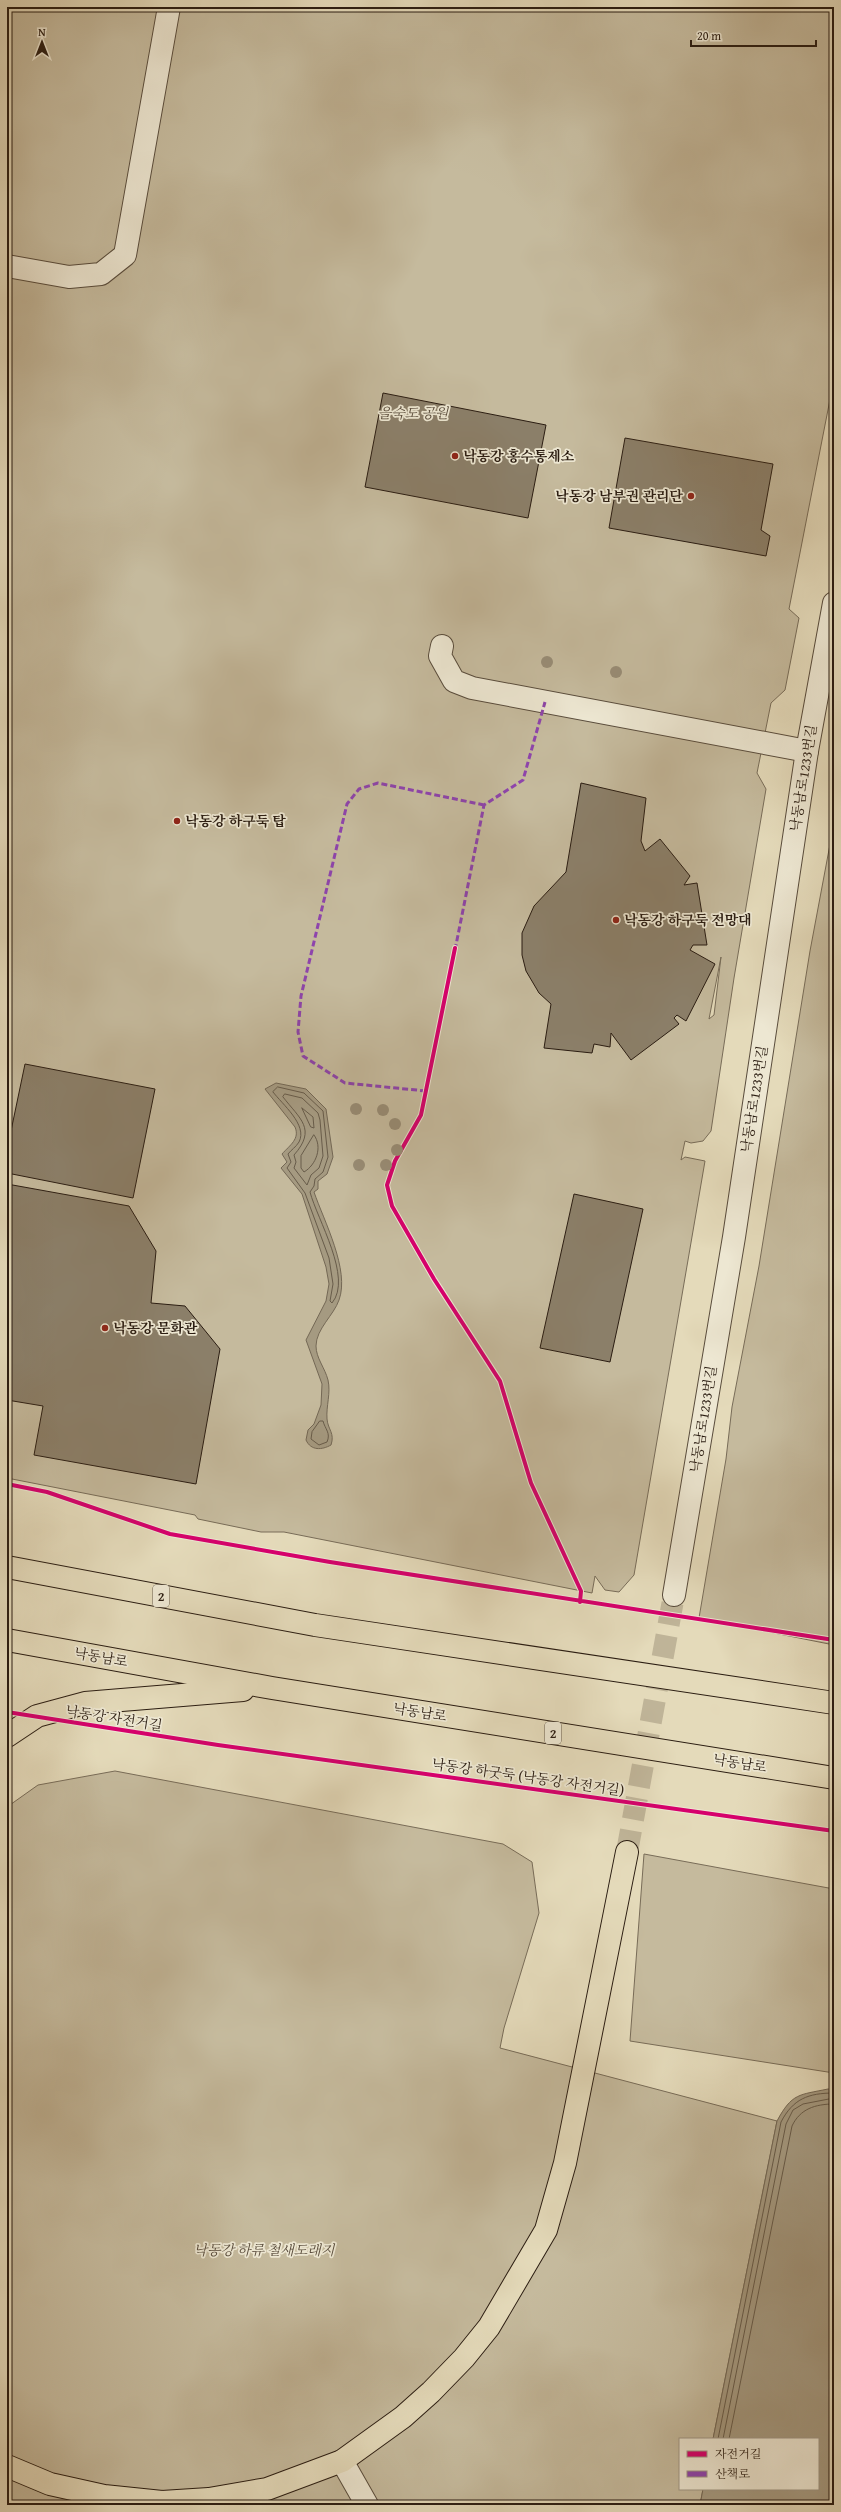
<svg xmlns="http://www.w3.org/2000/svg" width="841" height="2512" viewBox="0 0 841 2512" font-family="'Gentium Book Plus','Noto Serif KR',serif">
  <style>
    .green { fill: #c5ba9d; stroke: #786c58; fill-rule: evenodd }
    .water { fill: #a59a81; stroke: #746855 }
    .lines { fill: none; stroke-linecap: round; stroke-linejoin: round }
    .shore { stroke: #685c4a; stroke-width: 1 }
    .building { fill: #8b7f69; stroke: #2b1d12 }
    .street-tunnel { stroke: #bfb498; stroke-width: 22; stroke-dasharray: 22 11; stroke-linecap: butt }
    .lane-casing { stroke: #594c3c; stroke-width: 24 }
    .street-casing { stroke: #594c3c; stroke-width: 24 }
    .primary-casing { stroke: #2b1d12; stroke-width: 24 }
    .lane { stroke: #ede7d2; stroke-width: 22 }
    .street { stroke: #ede7d2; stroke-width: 22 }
    .primary { stroke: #e4daba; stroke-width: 22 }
    .quiet { stroke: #8e44ad; stroke-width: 3; stroke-dasharray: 6 3; stroke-linecap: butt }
    .cycleway-casing { stroke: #ede7d2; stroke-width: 6 }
    .cycleway { stroke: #d6006c; stroke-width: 4 }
    .tree { fill: #988c75 }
    .poi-dot { fill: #8f2418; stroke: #ede7d2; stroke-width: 1.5 }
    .labels { text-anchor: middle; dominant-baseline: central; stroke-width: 3.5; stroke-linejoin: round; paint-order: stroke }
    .shield { fill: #ede7d2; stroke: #655a4c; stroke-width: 1 }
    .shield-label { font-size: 13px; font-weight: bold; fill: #2b1d12 }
    .park-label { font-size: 14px; font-style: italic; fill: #594c3c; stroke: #ede7d2 }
    .poi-label { font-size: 14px; font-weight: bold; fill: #2b1d12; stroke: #ede7d2; text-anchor: start }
    .street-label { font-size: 14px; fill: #2b1d12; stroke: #ede7d2 }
  </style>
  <rect width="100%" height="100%" fill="#e4daba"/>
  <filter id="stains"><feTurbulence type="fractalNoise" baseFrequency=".005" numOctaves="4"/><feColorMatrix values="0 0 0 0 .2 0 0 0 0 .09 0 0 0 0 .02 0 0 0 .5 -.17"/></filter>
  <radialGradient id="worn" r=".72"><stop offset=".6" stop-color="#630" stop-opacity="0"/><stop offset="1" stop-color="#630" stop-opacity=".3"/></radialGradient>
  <!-- green -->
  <path class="green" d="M 7,7 L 834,7 L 834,379 L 789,609 L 799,618 L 785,690 L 771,703 L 757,773 L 766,789 L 734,978 L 711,1131 L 703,1141 L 691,1143 L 685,1141 L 681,1160 L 685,1157 L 705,1161 L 634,1575 L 619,1592 L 605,1590 L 595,1576 L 592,1593 L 284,1532 L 261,1532 L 198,1519 L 195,1515 L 7,1478 ZM 721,957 L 714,1015 L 709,1019 Z
    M 834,823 L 834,1645 L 699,1618 L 726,1459 L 732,1407 L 759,1266 L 810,951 Z
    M 115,1771 L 503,1844 L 532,1862 L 539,1913 L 504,2028 L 500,2048 L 777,2121 L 713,2439 L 680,2439 L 680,2489 L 703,2489 L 700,2505 L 7,2505 L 7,1807 L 38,1785 Z
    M 644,1854 L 834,1889 L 834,2073 L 630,2041 Z"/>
  <!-- water -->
  <path class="water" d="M 276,1083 L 306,1089 L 326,1109 L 333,1157 L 327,1174 L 318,1181 L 318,1189 L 314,1192 C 324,1221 350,1270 339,1300 C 334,1315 316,1329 316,1346 C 316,1358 325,1368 328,1380 C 331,1393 326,1406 327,1419 C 328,1430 335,1433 331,1445 C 322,1450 311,1451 306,1440 L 308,1430 L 314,1424 L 321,1405 L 322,1384 L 306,1340 L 326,1301 L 329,1284 L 326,1267 L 302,1194 L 281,1168 L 287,1162 L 282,1154 C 290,1145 300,1139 295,1127 L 265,1089 Z
    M 828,2089 L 834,2089 L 834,2505 L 700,2505 L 703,2489 L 818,2489 L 818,2439 L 713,2439 L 777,2121 C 792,2093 799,2095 828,2089 Z"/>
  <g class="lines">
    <!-- shore -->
    <path class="shore" d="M 278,1087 L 304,1093 L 323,1111 L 328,1157 L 323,1172 L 315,1179 L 314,1186 L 310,1192 C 317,1219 353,1278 332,1303 L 330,1301 L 333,1284 L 329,1258 L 305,1193 L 287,1168 L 291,1162 L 288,1154 C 291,1150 296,1147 299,1142 C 308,1125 282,1104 273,1092 Z
      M 285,1094 L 302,1098 L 318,1113 L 320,1120 L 323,1156 L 319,1168 L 311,1175 L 307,1185 L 294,1168 L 296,1162 L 294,1155 C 317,1129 300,1119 283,1097 Z
      M 302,1108 L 313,1117 L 314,1128 L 311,1127 Z
      M 314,1135 C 323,1147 316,1165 304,1172 L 301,1168 L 301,1156 Z
      M 320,1421 L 323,1421 C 325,1429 331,1433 327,1442 L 319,1445 L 311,1439 L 312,1432 Z
      M 718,2439 L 781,2122 C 793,2099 808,2093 834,2093
      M 723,2439 L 786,2124 L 793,2110 L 803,2104 L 834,2098
      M 729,2439 L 792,2126 C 800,2109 815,2104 834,2104"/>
  </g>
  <!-- building -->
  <path class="building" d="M 383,393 L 546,425 L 528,518 L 365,487 Z
    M 625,438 L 773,464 L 761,530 L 770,536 L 766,556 L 609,528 Z
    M 581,783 L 646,798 L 641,841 L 645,851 L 660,839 L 690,876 L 684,885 L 697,883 L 707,945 L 693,945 L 690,950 L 715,964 L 686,1021 L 677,1015 L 674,1018 L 679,1024 L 631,1060 L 611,1033 L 610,1047 L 594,1044 L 592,1053 L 544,1048 L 551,1004 L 539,993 L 526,971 L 522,955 L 522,933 L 534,906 L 566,872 Z
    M 25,1064 L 155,1089 L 133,1198 L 7,1173 L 7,1150 Z
    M 7,1184 L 129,1206 L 156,1251 L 151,1303 L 185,1306 L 220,1349 L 196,1484 L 34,1455 L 43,1406 L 7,1400 Z
    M 574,1194 L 643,1209 L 610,1362 L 540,1348 Z"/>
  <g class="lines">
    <!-- street-tunnel -->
    <path class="street-tunnel" d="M 627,1852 L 674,1595"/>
    <defs>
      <path id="lane" d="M 7,266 L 69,277 L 101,274 L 125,255 L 169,7
        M 442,646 L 440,656 L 454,681 L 472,688 L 807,751
        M 342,2461 L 367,2505"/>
      <path id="street" d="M 674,1595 L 734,1237 L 807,751 L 834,603"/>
      <path id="primary" d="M 7,1567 L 315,1625 L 834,1703
        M 7,1640 L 272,1688 L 834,1778
        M 7,1736 L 37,1716 L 85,1703 L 243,1690
        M 7,2466 L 50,2484 L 104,2496 L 162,2502 L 209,2499 L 267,2489 L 342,2461 L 403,2417 L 431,2392 L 464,2358 L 489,2327 L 546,2230 L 565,2163 L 627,1852"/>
    </defs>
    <!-- lane casing -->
    <use href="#lane" class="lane-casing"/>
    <!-- street casing -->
    <use href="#street" class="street-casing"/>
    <!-- primary casing -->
    <use href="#primary" class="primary-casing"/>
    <!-- lane -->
    <use href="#lane" class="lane"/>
    <!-- street -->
    <use href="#street" class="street"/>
    <!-- primary -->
    <use href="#primary" class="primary"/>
    <!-- quiet -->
    <path class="quiet" d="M 455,950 L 484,805 L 523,780 L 545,702
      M 426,1091 L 345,1083 L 303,1056 L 298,1032 L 301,996 L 347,804 L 359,789 L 378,783 L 484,805"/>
    <defs>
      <path id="cycleway" d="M 455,948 L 421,1115 L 395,1161 L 387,1185 L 392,1206 L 434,1279 L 500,1381 L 531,1483 L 581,1591 L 580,1602
        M 7,1484 L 47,1492 L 170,1534 L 330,1562 L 834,1640
        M 7,1712 L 218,1745 L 834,1831"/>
    </defs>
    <!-- cycleway casing -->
    <use href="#cycleway" class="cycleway-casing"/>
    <!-- cycleway -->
    <use href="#cycleway" class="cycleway"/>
  </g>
  <!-- trees -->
  <g class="tree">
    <circle cx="547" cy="662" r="6"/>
    <circle cx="616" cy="672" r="6"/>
    <circle cx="356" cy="1109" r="6"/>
    <circle cx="383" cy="1110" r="6"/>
    <circle cx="395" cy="1124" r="6"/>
    <circle cx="397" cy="1150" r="6"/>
    <circle cx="359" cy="1165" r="6"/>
    <circle cx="386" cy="1165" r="6"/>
  </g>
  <!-- markers -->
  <g class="poi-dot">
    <circle cx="455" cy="456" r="4"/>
    <circle cx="691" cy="496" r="4"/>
    <circle cx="177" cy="821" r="4"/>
    <circle cx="616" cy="920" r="4"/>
    <circle cx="105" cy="1328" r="4"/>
  </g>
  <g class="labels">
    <!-- shield labels -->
    <g class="shield">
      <rect x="153" y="1585" width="16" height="22" rx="3"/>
      <rect x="545" y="1722" width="16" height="22" rx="3"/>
    </g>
    <g class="shield-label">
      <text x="161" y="1596">2</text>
      <text x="553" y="1733">2</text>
    </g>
    <!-- park labels -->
    <g class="park-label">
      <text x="413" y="413">을숙도 공원</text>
      <text x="264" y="2250">낙동강 하류 철새도래지</text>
    </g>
    <!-- poi labels -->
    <g class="poi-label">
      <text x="463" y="456">낙동강 홍수통제소</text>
      <text x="683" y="496" text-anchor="end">낙동강 남부권 관리단</text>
      <text x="185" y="821">낙동강 하구둑 탑</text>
      <text x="624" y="920">낙동강 하구둑 전망대</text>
      <text x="113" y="1328">낙동강 문화관</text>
    </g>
    <!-- street labels -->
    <g class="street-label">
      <text transform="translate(803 778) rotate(-81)">낙동남로1233번길</text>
      <text transform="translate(754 1099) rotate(-81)">낙동남로1233번길</text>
      <text transform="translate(703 1419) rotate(-81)">낙동남로1233번길</text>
      <text transform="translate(101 1657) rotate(10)">낙동남로</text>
      <text transform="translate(420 1712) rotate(9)">낙동남로</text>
      <text transform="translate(114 1718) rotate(9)">낙동강 자전거길</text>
      <text transform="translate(740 1763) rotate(9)">낙동남로</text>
      <text transform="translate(528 1777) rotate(8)">낙동강 하굿둑 (낙동강 자전거길)</text>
    </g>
  </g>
  <!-- margin -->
  <rect width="841" height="2512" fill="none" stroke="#e4daba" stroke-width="24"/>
  <rect x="8" y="8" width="825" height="2496" fill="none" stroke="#2b1d12" stroke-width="2"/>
  <rect x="12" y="12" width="817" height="2488" fill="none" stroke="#2b1d12"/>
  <!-- legend -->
  <rect x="679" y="2438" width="140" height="52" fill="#ede7d2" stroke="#9f9685"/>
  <rect x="687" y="2451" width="20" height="6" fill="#d6006c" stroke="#9f9685"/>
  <text x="715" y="2458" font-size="12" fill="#2b1d12">자전거길</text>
  <rect x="687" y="2471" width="20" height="6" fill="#8e44ad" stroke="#9f9685"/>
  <text x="715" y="2478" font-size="12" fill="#2b1d12">산책로</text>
  <!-- north arrow -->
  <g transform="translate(42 42)" stroke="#ede7d2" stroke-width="3" paint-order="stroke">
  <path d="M0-3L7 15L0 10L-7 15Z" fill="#2b1d12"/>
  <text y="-6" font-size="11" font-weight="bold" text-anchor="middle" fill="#2b1d12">N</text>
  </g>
  <!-- scale -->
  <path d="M691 40v6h125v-6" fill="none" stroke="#2b1d12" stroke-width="2"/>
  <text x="697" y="40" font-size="12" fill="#2b1d12" stroke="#ede7d2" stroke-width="3" paint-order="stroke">20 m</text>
  <rect width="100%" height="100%" filter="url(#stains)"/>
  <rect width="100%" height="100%" fill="url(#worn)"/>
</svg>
